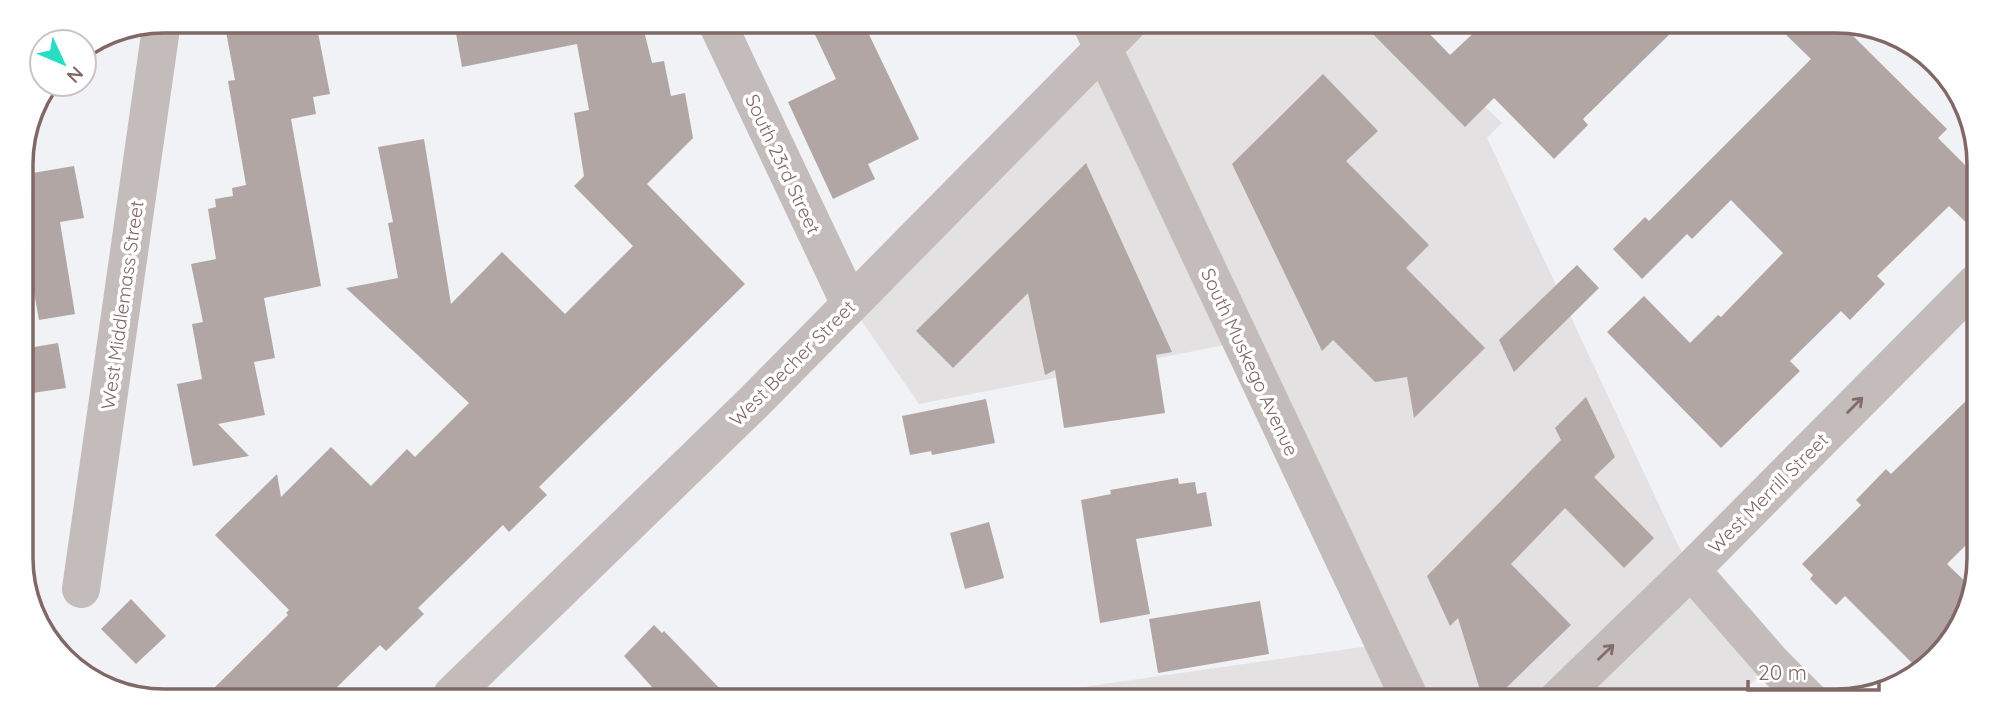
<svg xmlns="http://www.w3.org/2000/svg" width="2000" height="722" viewBox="0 0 2000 722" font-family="Quicksand,sans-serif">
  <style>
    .built { fill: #e3e1e2 }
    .building { fill: #b2a6a5 }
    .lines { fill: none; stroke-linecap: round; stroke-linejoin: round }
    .minor { stroke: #c3bcbb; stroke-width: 38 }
    .oneway { stroke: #846b69 }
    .labels { text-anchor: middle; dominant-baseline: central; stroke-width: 7; stroke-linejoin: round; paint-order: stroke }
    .street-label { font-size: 19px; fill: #816765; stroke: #fff }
    .rim { fill: none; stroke: #816765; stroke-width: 3.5 }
  </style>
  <rect width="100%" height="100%" fill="#f1f2f5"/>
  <!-- built -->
  <path class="built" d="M 1126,25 L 1403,26 L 1502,123 L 1487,138 L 1675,539 L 1691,570 L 1772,663 L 1735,700 L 1028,697 L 1027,695 L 1383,644 L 1241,342 L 919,404 L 850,304 Z"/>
  <!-- building -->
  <path class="building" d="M 224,21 L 316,22 L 330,94 L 313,97 L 316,114 L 291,119 L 321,286 L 264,298 L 275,358 L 254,362 L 265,415 L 218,424 L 249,456 L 193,466 L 177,384 L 202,379 L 192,324 L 203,322 L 191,264 L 216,259 L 208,209 L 216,207 L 215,199 L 233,196 L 232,188 L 246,185 L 228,81 L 235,80 Z
    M 454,22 L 642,23 L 652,63 L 664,61 L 671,96 L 685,93 L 693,138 L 647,184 L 745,284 L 539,487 L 547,495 L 509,532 L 503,525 L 418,608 L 424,614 L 386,651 L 380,645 L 330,694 L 208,694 L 288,615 L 286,613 L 289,610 L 215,535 L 277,474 L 281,497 L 331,447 L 371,486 L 407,449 L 415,457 L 469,403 L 346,288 L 398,278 L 388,223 L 393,222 L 378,147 L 424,139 L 451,304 L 502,252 L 565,314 L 633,246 L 574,186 L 584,176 L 574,113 L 589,110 L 577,44 L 462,67 Z
    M 810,24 L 864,24 L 919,139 L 868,164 L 875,179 L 833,199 L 788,102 L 836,79 Z
    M 1365,26 L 1423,27 L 1450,55 L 1480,27 L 1676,28 L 1583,119 L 1588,125 L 1554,159 L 1494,98 L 1465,127 Z
    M 1779,28 L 1845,28 L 1947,129 L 1938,138 L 1977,177 L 1977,233 L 1949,206 L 1877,276 L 1885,284 L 1850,320 L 1841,311 L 1790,361 L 1800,371 L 1721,448 L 1607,332 L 1644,296 L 1690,343 L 1718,315 L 1721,317 L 1783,253 L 1731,200 L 1692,239 L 1687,234 L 1642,279 L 1613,249 L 1645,217 L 1649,221 L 1811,59 Z
    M 1323,74 L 1378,131 L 1346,161 L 1429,245 L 1406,268 L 1485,348 L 1414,418 L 1407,377 L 1375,382 L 1333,340 L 1322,351 L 1232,164 Z
    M 1086,163 L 1172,352 L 1156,355 L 1165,413 L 1064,428 L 1055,370 L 1045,375 L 1028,293 L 953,368 L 916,331 Z
    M 74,166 L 84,218 L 60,222 L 75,314 L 39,320 L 22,226 L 21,175 Z
    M 1577,265 L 1599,288 L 1514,372 L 1499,340 Z
    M 58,343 L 66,388 L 26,394 L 22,349 Z
    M 1974,393 L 1972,539 L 1947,564 L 1972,588 L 1972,603 L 1921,672 L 1845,596 L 1836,605 L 1810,579 L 1813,575 L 1802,564 L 1861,505 L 1856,500 L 1886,469 L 1891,474 Z
    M 1586,397 L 1615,457 L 1594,477 L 1654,538 L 1624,568 L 1565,508 L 1511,564 L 1571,625 L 1503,691 L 1480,690 L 1458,618 L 1450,626 L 1427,576 L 1561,440 L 1555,428 Z
    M 986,399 L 995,443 L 932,455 L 931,451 L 910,455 L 902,416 Z
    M 1178,478 L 1179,484 L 1195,482 L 1197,494 L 1206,492 L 1212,526 L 1136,539 L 1150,614 L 1100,623 L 1081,500 L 1111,494 L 1110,490 Z
    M 989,522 L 1004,578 L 965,589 L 950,533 Z
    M 131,599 L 166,636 L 136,664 L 101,629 Z
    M 1260,601 L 1269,654 L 1158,673 L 1149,619 Z
    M 654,625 L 662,633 L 664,631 L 727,696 L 660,696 L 624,656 Z"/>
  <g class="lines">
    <!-- minor -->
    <path class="minor" d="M 717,23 L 850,304
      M 1093,27 L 1410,699
      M 1691,570 L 1772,663 L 1810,701
      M 81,589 L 162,21
      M 452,695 L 752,404 L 1126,25
      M 1557,700 L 1691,570 L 1976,283"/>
  </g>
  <!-- one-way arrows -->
  <defs><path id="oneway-shaft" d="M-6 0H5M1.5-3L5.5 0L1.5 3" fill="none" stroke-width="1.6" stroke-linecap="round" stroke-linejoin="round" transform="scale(1.75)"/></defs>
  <g class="oneway">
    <use href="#oneway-shaft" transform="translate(1855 405) rotate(-45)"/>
    <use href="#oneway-shaft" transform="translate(1606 652) rotate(-44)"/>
  </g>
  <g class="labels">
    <!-- street labels -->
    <g class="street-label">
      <text transform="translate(783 164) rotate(65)">South 23rd Street</text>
      <text transform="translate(122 305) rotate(-82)">West Middlemass Street</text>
      <text transform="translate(1250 362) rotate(65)">South Muskego Avenue</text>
      <text transform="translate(792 363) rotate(-45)">West Becher Street</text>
      <text transform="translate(1768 493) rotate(-45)">West Merrill Street</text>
    </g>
  </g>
  <!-- crop -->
  <path d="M0 0H2000V722H0ZM164 33H1836A131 131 0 0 1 1967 164V558A131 131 0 0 1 1836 689H164A131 131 0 0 1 33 558V164A131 131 0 0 1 164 33Z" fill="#fff" fill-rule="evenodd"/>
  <path class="rim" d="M164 33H1836A131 131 0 0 1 1967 164V558A131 131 0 0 1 1836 689H164A131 131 0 0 1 33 558V164A131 131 0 0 1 164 33Z"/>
  <!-- north arrow -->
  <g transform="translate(63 63) rotate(134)"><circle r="33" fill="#ffffff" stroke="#cdc2c1" stroke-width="2"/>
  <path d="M0-5L12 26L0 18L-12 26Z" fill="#29ddc2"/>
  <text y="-10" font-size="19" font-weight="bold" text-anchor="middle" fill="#816765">N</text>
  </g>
  <!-- scale -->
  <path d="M1748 680v10h131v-10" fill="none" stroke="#816765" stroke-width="3.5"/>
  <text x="1758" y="680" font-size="21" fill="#816765" stroke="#ffffff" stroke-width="5" paint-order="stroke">20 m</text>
</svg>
